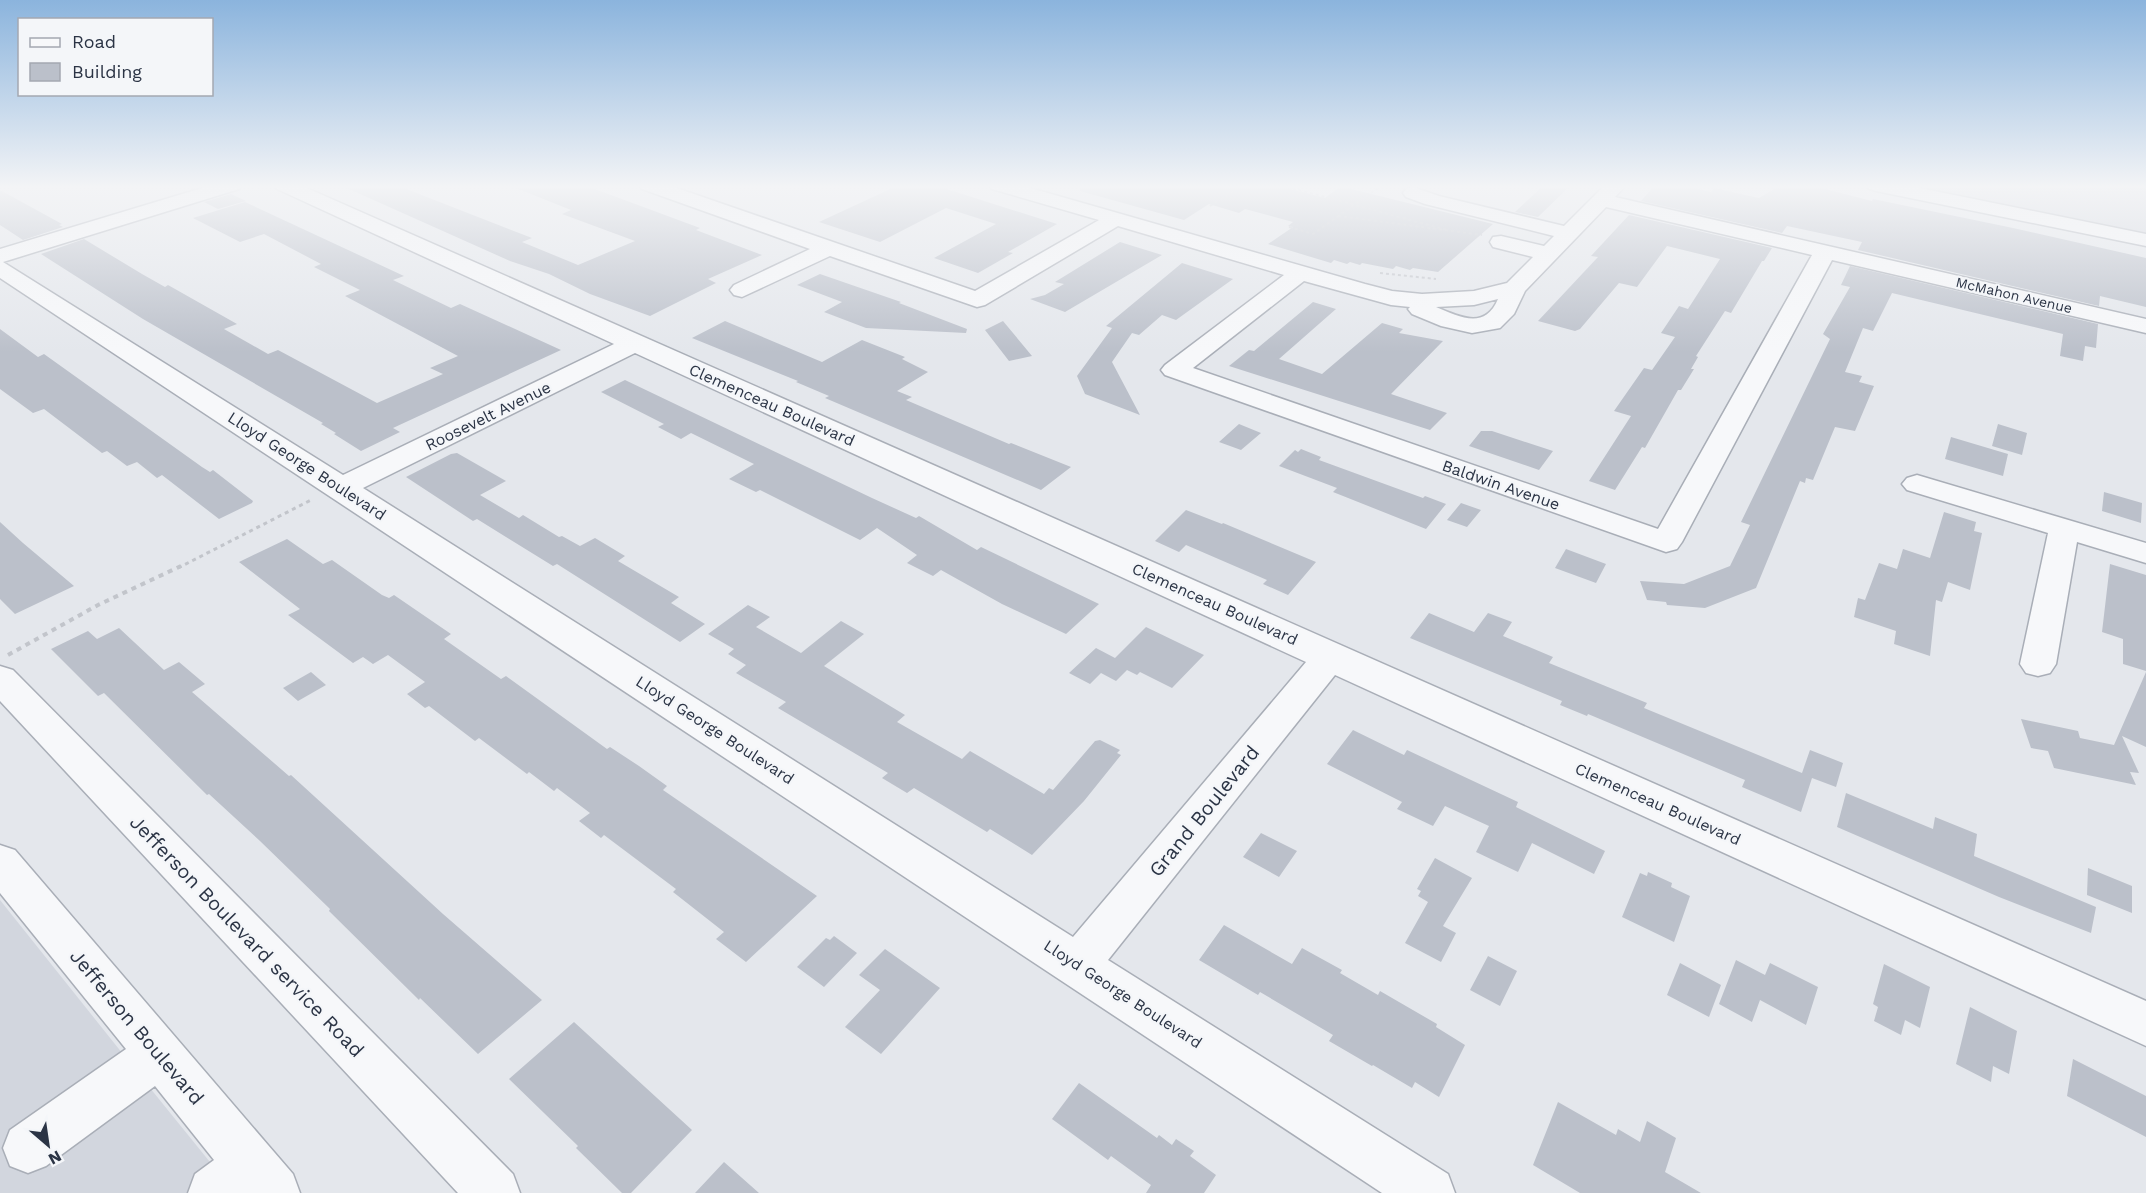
<svg xmlns="http://www.w3.org/2000/svg" width="2146" height="1193" viewBox="0 0 2146 1193" font-family="'Work Sans',sans-serif">
  <style>
    .built { fill: #d2d6de }
    .building { fill: #bbc0ca }
    .lines { fill: none; stroke-linecap: round; stroke-linejoin: round }
    .minor-casing { stroke: #a9aeb7; stroke-width: 3 }
    .path-far2 { stroke: #c2c5cb; stroke-width: 2; stroke-dasharray: 3 3; stroke-linecap: butt }
    .path-far1 { stroke: #c2c5cb; stroke-width: 3; stroke-dasharray: 4 4; stroke-linecap: butt }
    .path { stroke: #c2c5cb; stroke-width: 4; stroke-dasharray: 5 5; stroke-linecap: butt }
    .minor { fill: #f7f8fa; fill-rule: evenodd }
    .labels { text-anchor: middle; dominant-baseline: central; stroke-width: 4.5; stroke-linejoin: round; paint-order: stroke }
    .far-street-label { font-size: 14px; fill: #2b3445; stroke: #f4f6f9 }
    .street-label { font-size: 16px; fill: #2b3445; stroke: #f4f6f9 }
    .near-street-label { font-size: 20px; fill: #2b3445; stroke: #f4f6f9 }
  </style>
  <rect width="100%" height="100%" fill="#e4e7ec"/>
  <!-- built -->
  <path class="built" d="M 1889,185 L 2146,185 L 2146,237 L 1930,194 Z
    M 0,900 L 150,1088 L 235,1193 L 0,1193 Z"/>
  <!-- building -->
  <path class="building" d="M 340,185 L 396,185 L 532,238 L 522,242 L 578,265 L 635,241 L 562,214 L 571,210 L 511,186 L 584,185 L 700,228 L 696,230 L 762,255 L 708,279 L 716,283 L 650,316 L 590,294 L 549,274 L 510,261 Z
    M 899,185 L 934,185 L 1057,224 L 1008,252 L 1013,253 L 978,273 L 934,258 L 996,224 L 946,208 L 880,242 L 819,222 Z
    M 1081,185 L 1275,185 L 1325,198 L 1337,189 L 1343,187 L 1493,224 L 1438,272 L 1413,268 L 1410,270 L 1396,266 L 1393,269 L 1362,263 L 1360,265 L 1350,262 L 1347,264 L 1334,260 L 1331,263 L 1268,244 L 1293,227 L 1288,226 L 1293,222 L 1245,209 L 1239,213 L 1209,204 L 1184,220 L 1080,191 Z
    M 1544,185 L 1571,185 L 1538,217 L 1515,212 Z
    M 1655,185 L 1680,185 L 1711,192 L 1714,188 L 1759,198 L 1781,185 L 1809,185 L 1872,201 L 1873,199 L 2013,228 L 2146,258 L 2146,307 L 2100,296 L 2099,306 L 1858,250 L 1862,242 L 1787,226 L 1782,233 L 1641,201 Z
    M 0,190 L 62,224 L 59,225 L 63,227 L 23,240 L 0,225 Z
    M 231,194 L 246,201 L 218,209 L 204,202 Z
    M 245,202 L 404,276 L 393,280 L 451,308 L 460,304 L 561,350 L 393,428 L 400,432 L 361,451 L 334,434 L 336,433 L 321,424 L 323,423 L 143,319 L 41,254 L 84,239 L 142,274 L 165,287 L 168,285 L 237,324 L 224,329 L 268,354 L 278,350 L 377,403 L 443,374 L 430,368 L 458,356 L 345,296 L 360,290 L 314,267 L 321,264 L 264,234 L 240,242 L 193,218 Z
    M 1629,215 L 1772,248 L 1764,261 L 1762,261 L 1731,313 L 1725,311 L 1696,356 L 1698,357 L 1691,369 L 1694,369 L 1681,390 L 1678,390 L 1645,448 L 1642,447 L 1615,490 L 1589,481 L 1631,416 L 1614,411 L 1644,368 L 1652,370 L 1675,337 L 1661,333 L 1679,306 L 1688,309 L 1720,259 L 1667,246 L 1637,287 L 1619,283 L 1580,329 L 1575,331 L 1538,321 L 1598,257 L 1591,256 Z
    M 1120,242 L 1162,255 L 1065,312 L 1030,299 L 1045,295 L 1064,284 L 1055,282 Z
    M 1182,263 L 1233,279 L 1176,320 L 1162,315 L 1139,335 L 1132,333 L 1112,362 L 1140,415 L 1085,394 L 1077,376 L 1112,328 L 1106,326 Z
    M 1850,266 L 2098,324 L 2096,348 L 2085,346 L 2083,361 L 2060,356 L 2063,334 L 1892,293 L 1873,331 L 1863,328 L 1845,372 L 1862,376 L 1859,382 L 1874,386 L 1855,431 L 1835,427 L 1813,480 L 1806,478 L 1805,483 L 1800,481 L 1756,588 L 1705,608 L 1667,605 L 1666,602 L 1647,600 L 1640,581 L 1684,584 L 1730,566 L 1750,525 L 1741,522 L 1830,339 L 1823,334 L 1850,287 L 1841,285 Z
    M 820,274 L 901,302 L 899,303 L 967,329 L 966,333 L 866,328 L 824,312 L 842,302 L 797,285 Z
    M 1313,302 L 1336,309 L 1279,359 L 1322,374 L 1382,323 L 1403,329 L 1399,333 L 1443,341 L 1391,394 L 1447,413 L 1430,430 L 1229,366 L 1249,350 L 1254,351 Z
    M 725,321 L 822,362 L 862,340 L 905,357 L 902,359 L 928,372 L 897,391 L 912,397 L 906,400 L 1009,444 L 1011,443 L 1071,467 L 1041,490 L 825,398 L 829,396 L 796,382 L 798,381 L 692,338 Z
    M 1003,321 L 1032,356 L 1009,361 L 985,330 Z
    M 0,329 L 38,357 L 44,354 L 202,467 L 210,472 L 213,470 L 253,501 L 252,503 L 219,519 L 162,475 L 157,478 L 137,462 L 127,466 L 107,451 L 102,453 L 44,409 L 33,413 L 0,389 Z
    M 625,380 L 872,498 L 916,518 L 919,516 L 977,550 L 981,547 L 1099,604 L 1066,634 L 1002,604 L 941,570 L 933,576 L 907,563 L 917,555 L 877,528 L 860,540 L 760,490 L 756,492 L 729,479 L 754,464 L 691,433 L 681,439 L 658,427 L 664,424 L 601,392 Z
    M 1239,424 L 1261,433 L 1241,450 L 1219,442 Z
    M 1998,424 L 2027,433 L 2022,455 L 1992,446 Z
    M 1481,431 L 1492,431 L 1553,451 L 1539,470 L 1469,446 Z
    M 1951,437 L 2008,454 L 2003,476 L 1945,459 Z
    M 1301,449 L 1321,457 L 1319,460 L 1423,498 L 1425,496 L 1446,504 L 1426,529 L 1333,492 L 1337,488 L 1279,466 L 1295,450 L 1298,452 Z
    M 457,453 L 506,481 L 480,495 L 519,518 L 523,515 L 559,537 L 562,536 L 580,546 L 595,538 L 625,556 L 618,561 L 679,597 L 671,603 L 705,624 L 680,642 L 557,564 L 553,566 L 477,519 L 473,521 L 406,477 L 451,454 Z
    M 2104,492 L 2142,503 L 2141,523 L 2102,511 Z
    M 1461,503 L 1481,510 L 1467,527 L 1447,520 Z
    M 1186,510 L 1222,524 L 1223,523 L 1316,562 L 1288,595 L 1263,584 L 1267,580 L 1186,545 L 1179,552 L 1155,541 Z
    M 1944,512 L 1976,522 L 1974,531 L 1982,533 L 1970,590 L 1948,582 L 1942,602 L 1936,600 L 1930,656 L 1894,644 L 1896,631 L 1854,617 L 1858,598 L 1865,600 L 1879,563 L 1897,569 L 1903,549 L 1930,558 Z
    M 0,522 L 23,543 L 74,586 L 15,614 L 0,599 Z
    M 287,539 L 323,564 L 332,560 L 382,595 L 389,598 L 394,595 L 451,634 L 444,639 L 501,679 L 506,676 L 607,749 L 610,747 L 639,766 L 667,786 L 663,790 L 817,896 L 746,962 L 716,939 L 724,932 L 673,892 L 676,889 L 604,835 L 601,838 L 579,821 L 590,813 L 557,788 L 554,791 L 529,772 L 527,774 L 479,738 L 475,741 L 429,706 L 425,708 L 407,694 L 425,682 L 388,655 L 373,664 L 363,657 L 353,663 L 288,615 L 300,609 L 239,562 Z
    M 1566,549 L 1606,564 L 1596,583 L 1555,568 Z
    M 2110,564 L 2146,575 L 2146,671 L 2123,664 L 2123,639 L 2102,632 Z
    M 748,605 L 770,617 L 756,627 L 801,653 L 841,621 L 864,634 L 824,666 L 905,715 L 897,722 L 962,759 L 970,751 L 1044,794 L 1049,788 L 1053,790 L 1095,741 L 1100,740 L 1120,750 L 1117,753 L 1121,755 L 1084,801 L 1032,855 L 990,829 L 987,832 L 914,788 L 907,793 L 882,778 L 888,773 L 778,708 L 786,702 L 736,673 L 746,665 L 728,654 L 734,649 L 708,634 Z
    M 1429,613 L 1474,632 L 1488,613 L 1512,622 L 1503,636 L 1553,657 L 1549,663 L 1647,703 L 1644,708 L 1802,773 L 1810,750 L 1843,763 L 1836,787 L 1812,778 L 1801,812 L 1742,787 L 1745,780 L 1588,714 L 1587,716 L 1560,705 L 1562,701 L 1410,638 Z
    M 1146,627 L 1204,655 L 1172,688 L 1140,672 L 1137,675 L 1127,670 L 1116,681 L 1101,673 L 1090,684 L 1069,673 L 1096,648 L 1115,658 Z
    M 119,628 L 164,670 L 179,662 L 205,684 L 192,692 L 289,776 L 291,775 L 443,914 L 542,1000 L 478,1054 L 420,998 L 419,1000 L 329,911 L 330,909 L 260,841 L 209,794 L 207,795 L 104,693 L 98,696 L 51,649 L 88,631 L 97,639 Z
    M 311,672 L 326,685 L 298,701 L 283,688 Z
    M 2146,672 L 2146,747 L 2122,736 L 2139,773 L 2130,772 L 2136,785 L 2054,768 L 2048,751 L 2031,748 L 2021,719 L 2078,731 L 2080,738 L 2114,745 Z
    M 1353,730 L 1404,755 L 1407,750 L 1518,802 L 1516,807 L 1605,851 L 1594,874 L 1532,843 L 1518,872 L 1476,852 L 1489,826 L 1445,806 L 1433,826 L 1397,809 L 1402,802 L 1327,764 Z
    M 1846,793 L 1933,829 L 1935,817 L 1977,834 L 1974,856 L 2096,907 L 2091,933 L 1999,897 L 1837,827 Z
    M 1261,833 L 1297,851 L 1279,877 L 1243,857 Z
    M 1435,858 L 1472,878 L 1443,926 L 1456,933 L 1441,962 L 1405,943 L 1428,902 L 1418,896 L 1421,891 L 1417,889 Z
    M 2088,868 L 2132,886 L 2132,913 L 2087,895 Z
    M 1648,872 L 1672,883 L 1671,887 L 1690,896 L 1674,942 L 1622,917 L 1640,873 L 1647,876 Z
    M 1224,925 L 1292,964 L 1302,948 L 1342,970 L 1340,973 L 1378,995 L 1380,991 L 1437,1024 L 1436,1027 L 1465,1045 L 1439,1097 L 1415,1082 L 1412,1088 L 1373,1065 L 1372,1066 L 1329,1041 L 1333,1035 L 1260,992 L 1258,995 L 1199,960 Z
    M 834,936 L 857,953 L 824,987 L 797,967 L 826,938 L 830,940 Z
    M 885,949 L 940,988 L 881,1054 L 845,1027 L 880,990 L 859,975 Z
    M 1488,956 L 1517,971 L 1500,1006 L 1470,990 Z
    M 1736,960 L 1765,975 L 1770,963 L 1818,987 L 1806,1025 L 1760,1000 L 1752,1022 L 1719,1004 Z
    M 1680,963 L 1721,985 L 1709,1017 L 1667,995 Z
    M 1884,964 L 1930,987 L 1920,1028 L 1905,1020 L 1901,1035 L 1874,1021 L 1878,1007 L 1873,1004 Z
    M 1970,1007 L 2017,1031 L 2009,1074 L 1993,1066 L 1991,1082 L 1956,1064 Z
    M 574,1022 L 692,1130 L 631,1193 L 622,1193 L 576,1148 L 578,1146 L 509,1079 Z
    M 2073,1059 L 2146,1096 L 2146,1137 L 2067,1096 Z
    M 1079,1083 L 1157,1138 L 1159,1135 L 1172,1145 L 1176,1139 L 1194,1151 L 1190,1156 L 1216,1175 L 1204,1193 L 1146,1193 L 1151,1185 L 1111,1156 L 1108,1160 L 1052,1119 Z
    M 1558,1102 L 1616,1135 L 1618,1129 L 1640,1142 L 1647,1121 L 1676,1138 L 1665,1172 L 1701,1193 L 1580,1193 L 1533,1165 Z
    M 724,1162 L 759,1193 L 695,1193 Z"/>
  <g class="lines">
    <defs>
      <path id="minor" d="M 212,185 L 242,185 L 239,189 L 3,262 L 343,475 L 614,344 L 277,189 L 274,185 L 300,185 L 2146,1001 L 2146,1046 L 1335,675 L 1108,960 L 1448,1174 L 1455,1193 L 1382,1193 L 0,278 L 0,249 ZM 635,353 L 1306,662 L 1073,937 L 363,488 Z
        M 639,185 L 668,185 L 975,291 L 1099,220 L 992,189 L 989,185 L 1020,185 L 1365,284 L 1392,291 L 1422,294 L 1474,291 L 1507,283 L 1533,257 L 1493,247 L 1490,242 L 1493,237 L 1501,236 L 1544,246 L 1554,236 L 1425,204 L 1406,197 L 1403,193 L 1406,189 L 1413,187 L 1439,196 L 1564,226 L 1605,185 L 1626,185 L 1615,197 L 2146,319 L 2146,333 L 1832,260 L 1682,542 L 1677,549 L 1666,552 L 1165,375 L 1161,370 L 1165,365 L 1284,275 L 1118,226 L 985,305 L 977,307 L 830,256 L 742,297 L 734,295 L 730,290 L 734,285 L 810,249 L 642,189 ZM 1606,207 L 1812,255 L 1658,529 L 1193,368 L 1304,281 L 1391,305 L 1410,307 L 1408,309 L 1412,314 L 1441,326 L 1472,333 L 1500,328 L 1514,314 L 1525,291 ZM 1498,299 C 1485,330 1460,317 1436,307 L 1474,305 Z
        M 1866,185 L 1905,185 L 2146,234 L 2146,246 L 1876,191 L 1869,189 Z
        M 1917,475 L 2146,543 L 2146,563 L 2077,542 L 2056,664 L 2050,673 L 2038,676 L 2026,673 L 2020,664 L 2048,533 L 1907,490 L 1902,484 L 1907,478 Z
        M 0,666 L 13,670 L 513,1174 L 520,1193 L 458,1193 L 0,701 Z
        M 0,845 L 15,850 L 268,1145 L 293,1174 L 300,1193 L 188,1193 L 195,1174 L 214,1160 L 155,1086 L 46,1166 L 28,1173 L 10,1166 L 3,1148 L 10,1130 L 126,1049 L 0,893 Z"/>
    </defs>
    <!-- minor casing -->
    <use href="#minor" class="minor-casing"/>
    <!-- path-far2 -->
    <path class="path-far2" d="M 1281,185 L 1447,230
      M 1210,206 L 1243,185
      M 1338,216 L 1482,235
      M 1289,227 L 1313,234 L 1378,188 L 1386,185
      M 1380,273 L 1436,279"/>
    <!-- path-far1 -->
    <path class="path-far1" d="M 178,568 L 313,499"/>
    <!-- path -->
    <path class="path" d="M 8,655 L 98,605 L 181,566"/>
    <!-- minor -->
    <use href="#minor" class="minor"/>
  </g>
  <!-- sky -->
  <linearGradient id="sky" x2="0" y2="1"><stop stop-color="#8bb4dd"/><stop offset="0.53" stop-color="#f3f4f6"/><stop offset="1" stop-color="#f3f4f6" stop-opacity="0"/></linearGradient>
  <rect width="2146" height="352" fill="url(#sky)"/>
  <g class="labels">
    <!-- far-street labels -->
    <g class="far-street-label">
      <text transform="translate(2014 295) rotate(13)">McMahon Avenue</text>
    </g>
    <!-- street labels -->
    <g class="street-label">
      <text transform="translate(772 405) rotate(24)">Clemenceau Boulevard</text>
      <text transform="translate(488 416) rotate(-26)">Roosevelt Avenue</text>
      <text transform="translate(307 466) rotate(33)">Lloyd George Boulevard</text>
      <text transform="translate(1501 485) rotate(19)">Baldwin Avenue</text>
      <text transform="translate(1215 604) rotate(24)">Clemenceau Boulevard</text>
      <text transform="translate(715 730) rotate(33)">Lloyd George Boulevard</text>
      <text transform="translate(1658 804) rotate(24)">Clemenceau Boulevard</text>
      <text transform="translate(1123 994) rotate(33)">Lloyd George Boulevard</text>
    </g>
    <!-- near-street labels -->
    <g class="near-street-label">
      <text transform="translate(1204 811) rotate(-51)">Grand Boulevard</text>
      <text transform="translate(247 936) rotate(46)">Jefferson Boulevard service Road</text>
      <text transform="translate(137 1027) rotate(50)">Jefferson Boulevard</text>
    </g>
  </g>
  <!-- legend -->
  <rect x="18" y="18" width="195" height="78" fill="#f4f6f9" stroke="#a4a8b1" stroke-width="1.5"/>
  <rect x="30" y="38" width="30" height="9" fill="#f7f8fa" stroke="#a4a8b1" stroke-width="1.5"/>
  <text x="72" y="48" font-size="18" fill="#2b3445">Road</text>
  <rect x="30" y="63" width="30" height="18" fill="#bbc0ca" stroke="#a4a8b1" stroke-width="1.5"/>
  <text x="72" y="78" font-size="18" fill="#2b3445">Building</text>
  <!-- north arrow -->
  <g transform="translate(48 1145) rotate(151)" stroke="#f4f6f9" stroke-width="4.5" paint-order="stroke">
  <path d="M0-4.5L10 22L0 15L-10 22Z" fill="#2b3445"/>
  <text y="-9" font-size="16" font-weight="bold" text-anchor="middle" fill="#2b3445">N</text>
  </g>
</svg>
